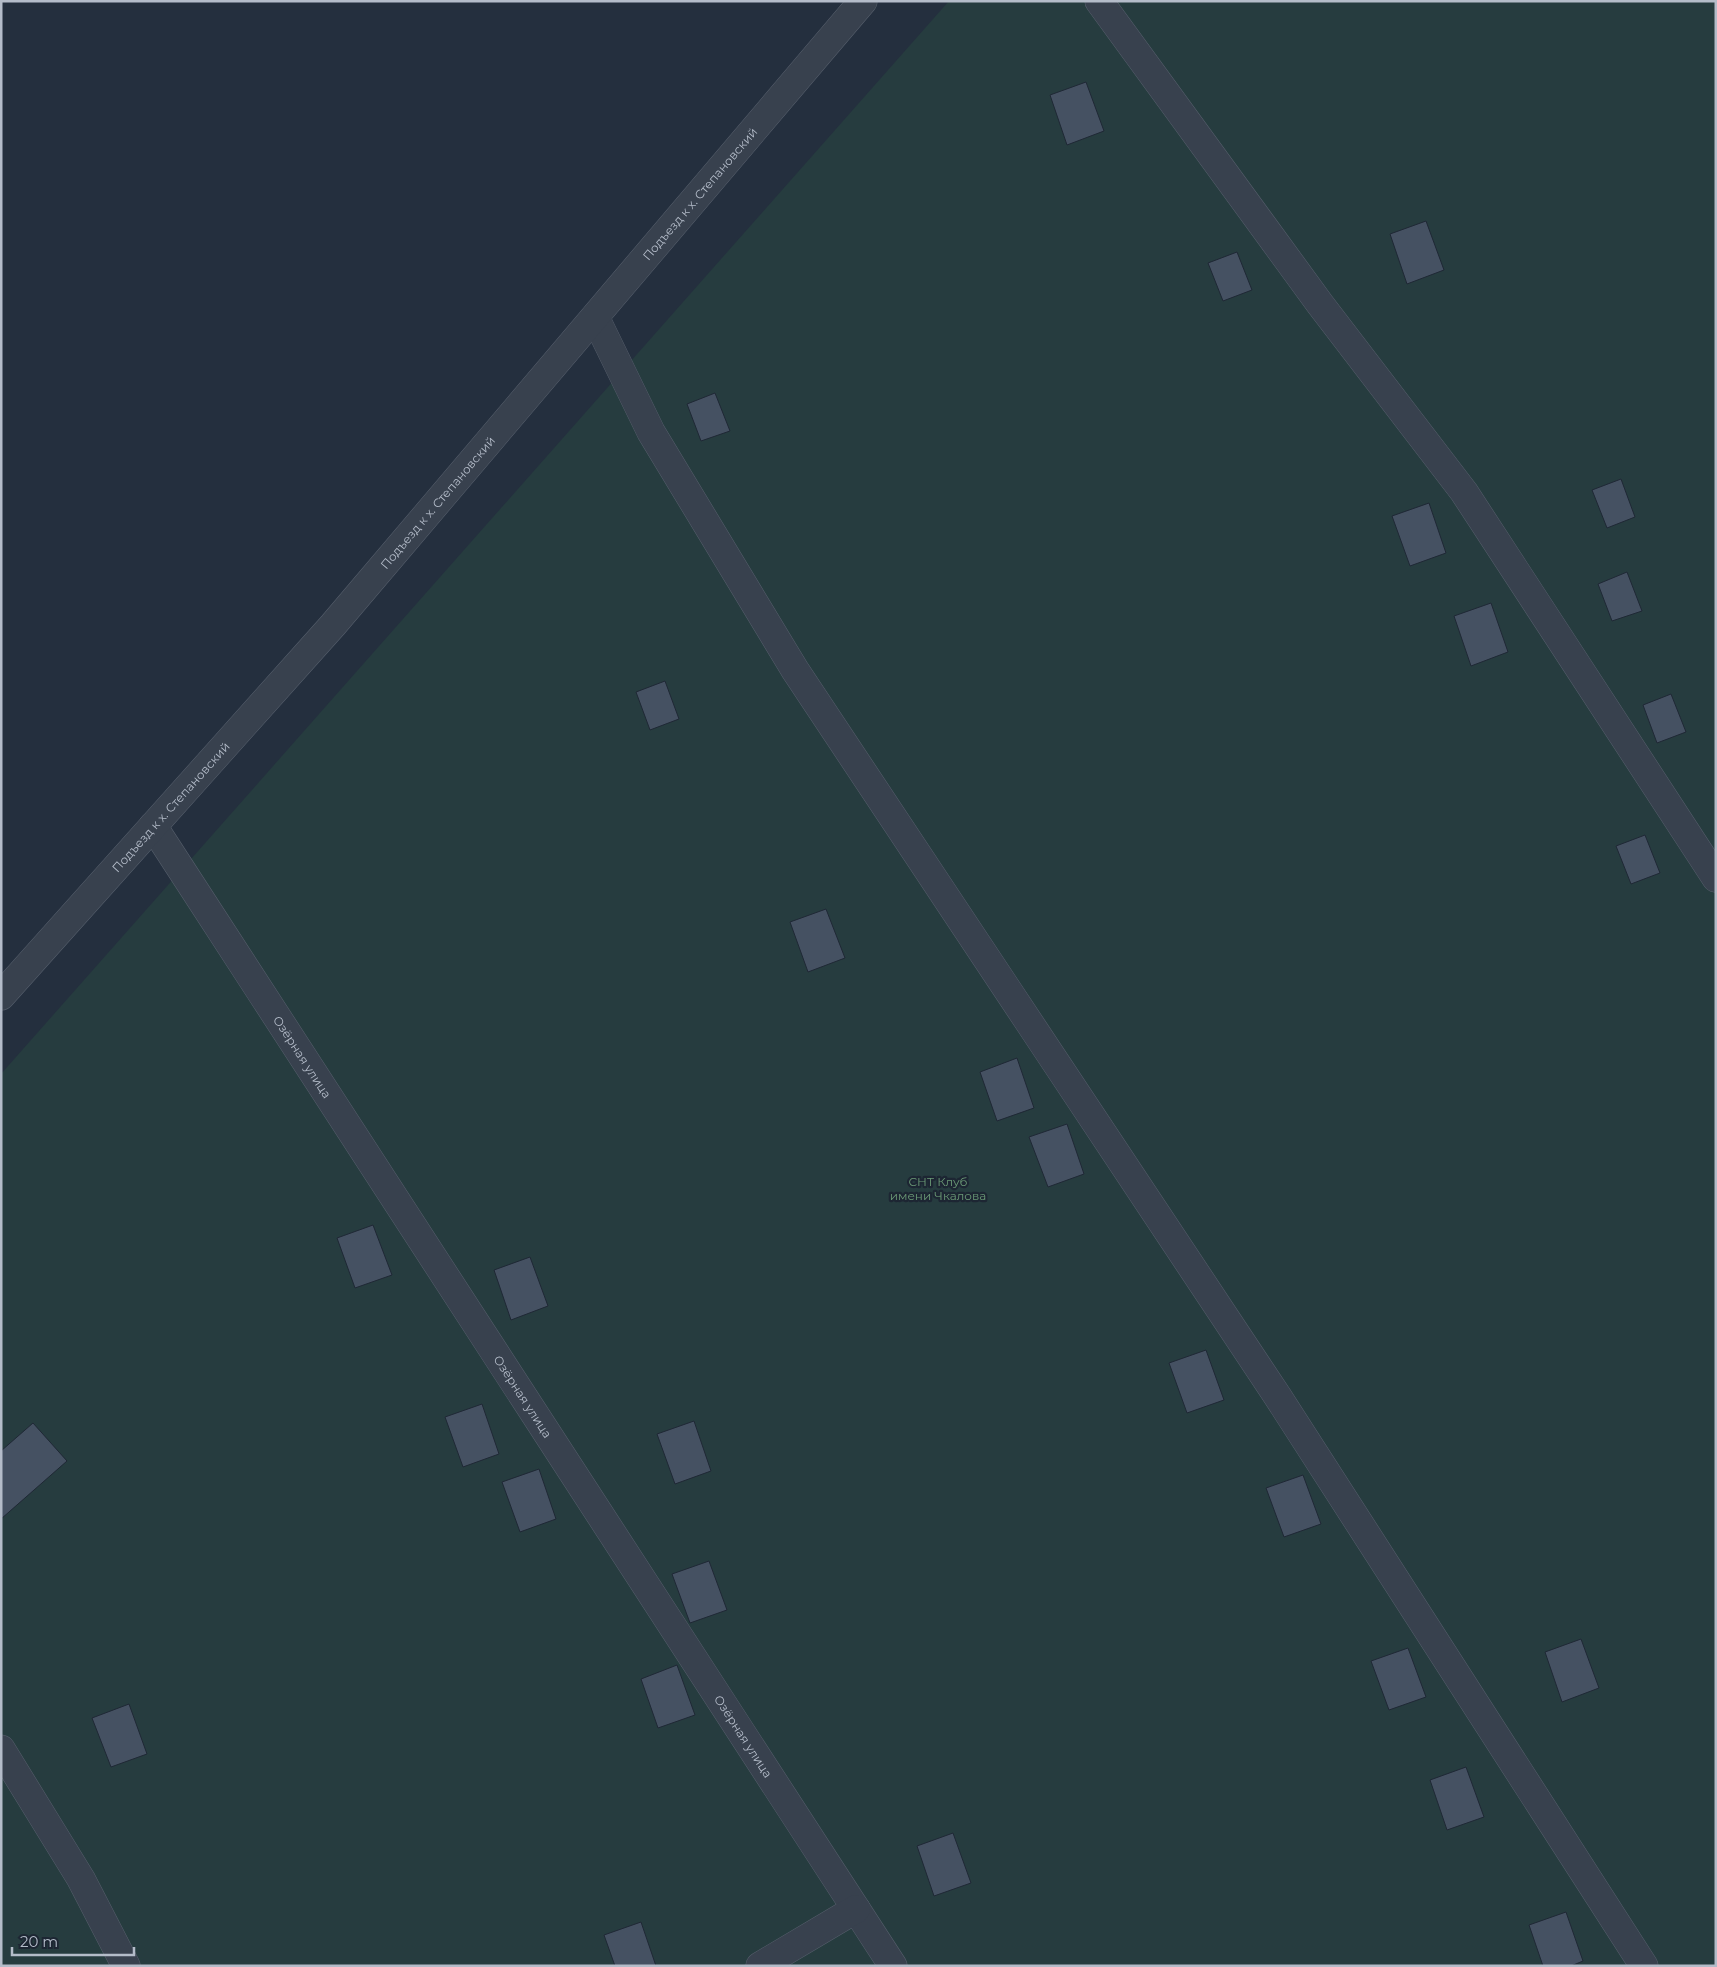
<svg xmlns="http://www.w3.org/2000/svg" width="1717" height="1967" viewBox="0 0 1717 1967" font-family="Montserrat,sans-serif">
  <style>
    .green { fill: #263c3f }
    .building { fill: #455162; stroke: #1f2835 }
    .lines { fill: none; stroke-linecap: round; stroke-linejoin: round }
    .minor-casing { stroke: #565f6c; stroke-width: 29 }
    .minor { stroke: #38414e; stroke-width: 28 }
    .labels { text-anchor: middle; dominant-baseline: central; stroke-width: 4.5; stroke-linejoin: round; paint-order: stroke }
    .street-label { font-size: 12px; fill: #b4bcc9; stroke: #1d2633 }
    .park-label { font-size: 12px; fill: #6b9a76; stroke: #1d2633 }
  </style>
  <rect width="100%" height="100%" fill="#242f3e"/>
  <!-- green -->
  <path class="green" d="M 949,1 L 1716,1 L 1716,1966 L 1,1966 L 1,1074 Z"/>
  <!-- building -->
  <path class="building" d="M 1086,82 L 1104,131 L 1067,145 L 1050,95 Z
    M 1426,221 L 1444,270 L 1407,284 L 1390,234 Z
    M 1237,252 L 1252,290 L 1223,301 L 1208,263 Z
    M 715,393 L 730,431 L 701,441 L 687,404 Z
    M 1621,479 L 1635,517 L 1607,528 L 1592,490 Z
    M 1429,503 L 1446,553 L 1410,566 L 1392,516 Z
    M 1627,572 L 1642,611 L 1612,621 L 1598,584 Z
    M 1491,603 L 1508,652 L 1471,666 L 1454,616 Z
    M 665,681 L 679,719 L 650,730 L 636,692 Z
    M 1671,694 L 1686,732 L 1657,743 L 1643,705 Z
    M 1645,835 L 1660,873 L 1631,884 L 1616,846 Z
    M 826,909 L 845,958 L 808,972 L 790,922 Z
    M 1017,1058 L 1034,1108 L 997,1121 L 980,1072 Z
    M 1067,1124 L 1084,1174 L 1048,1187 L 1029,1137 Z
    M 373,1225 L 392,1275 L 355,1288 L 337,1238 Z
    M 530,1257 L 548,1306 L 511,1320 L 494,1270 Z
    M 1206,1350 L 1224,1400 L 1187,1413 L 1169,1363 Z
    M 482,1404 L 499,1454 L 463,1467 L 445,1417 Z
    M 694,1421 L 711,1471 L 675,1484 L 657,1434 Z
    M 33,1423 L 67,1461 L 1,1519 L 1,1451 Z
    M 539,1469 L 556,1519 L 520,1532 L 502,1482 Z
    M 1303,1475 L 1321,1524 L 1284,1537 L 1266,1488 Z
    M 709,1561 L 727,1610 L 690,1623 L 672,1574 Z
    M 1581,1639 L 1599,1688 L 1562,1702 L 1545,1652 Z
    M 1408,1648 L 1426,1697 L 1389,1710 L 1371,1661 Z
    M 677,1665 L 695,1715 L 658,1728 L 641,1679 Z
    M 129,1704 L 147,1754 L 111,1767 L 92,1718 Z
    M 1466,1767 L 1484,1817 L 1447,1830 L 1430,1780 Z
    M 953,1833 L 971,1883 L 934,1896 L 917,1846 Z
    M 1566,1912 L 1583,1961 L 1571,1966 L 1543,1966 L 1529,1925 Z
    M 641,1922 L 656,1966 L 615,1966 L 604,1935 Z"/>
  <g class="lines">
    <defs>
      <g id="minor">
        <path d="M 1099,1 L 1320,304 L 1464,492 L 1716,878"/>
        <path d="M 595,317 L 651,432 L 795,670 L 1278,1397 L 1644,1966"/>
        <path id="s1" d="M 153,826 L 893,1966"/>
        <path id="s2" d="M 1,996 L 333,625 L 863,1"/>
        <path d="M 1,1749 L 81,1879 L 126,1966"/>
        <path d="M 760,1966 L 856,1909"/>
      </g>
    </defs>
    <!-- minor casing -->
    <use href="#minor" class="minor-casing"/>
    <!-- minor -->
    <use href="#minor" class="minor"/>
  </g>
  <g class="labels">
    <!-- street labels -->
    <g class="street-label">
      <text stroke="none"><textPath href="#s2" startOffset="1064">Подъезд к х. Степановский</textPath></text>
      <text stroke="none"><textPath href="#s2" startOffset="659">Подъезд к х. Степановский</textPath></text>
      <text stroke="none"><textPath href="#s2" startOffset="254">Подъезд к х. Степановский</textPath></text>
      <text stroke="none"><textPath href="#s1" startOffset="275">Озёрная улица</textPath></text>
      <text stroke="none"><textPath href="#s1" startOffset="680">Озёрная улица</textPath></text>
      <text stroke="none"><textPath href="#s1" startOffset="1085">Озёрная улица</textPath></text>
    </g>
    <!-- park labels -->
    <g class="park-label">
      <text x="938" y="1181">СНТ Клуб<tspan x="938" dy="14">имени Чкалова</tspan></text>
    </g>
  </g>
  <!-- border -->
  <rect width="1717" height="1967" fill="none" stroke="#b4bcc9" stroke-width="5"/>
  <!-- scale -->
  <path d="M12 1947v8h122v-8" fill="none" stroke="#b4bcc9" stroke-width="2.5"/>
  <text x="20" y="1947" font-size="15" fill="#b4bcc9" stroke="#1d2633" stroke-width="4" paint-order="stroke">20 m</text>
</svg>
